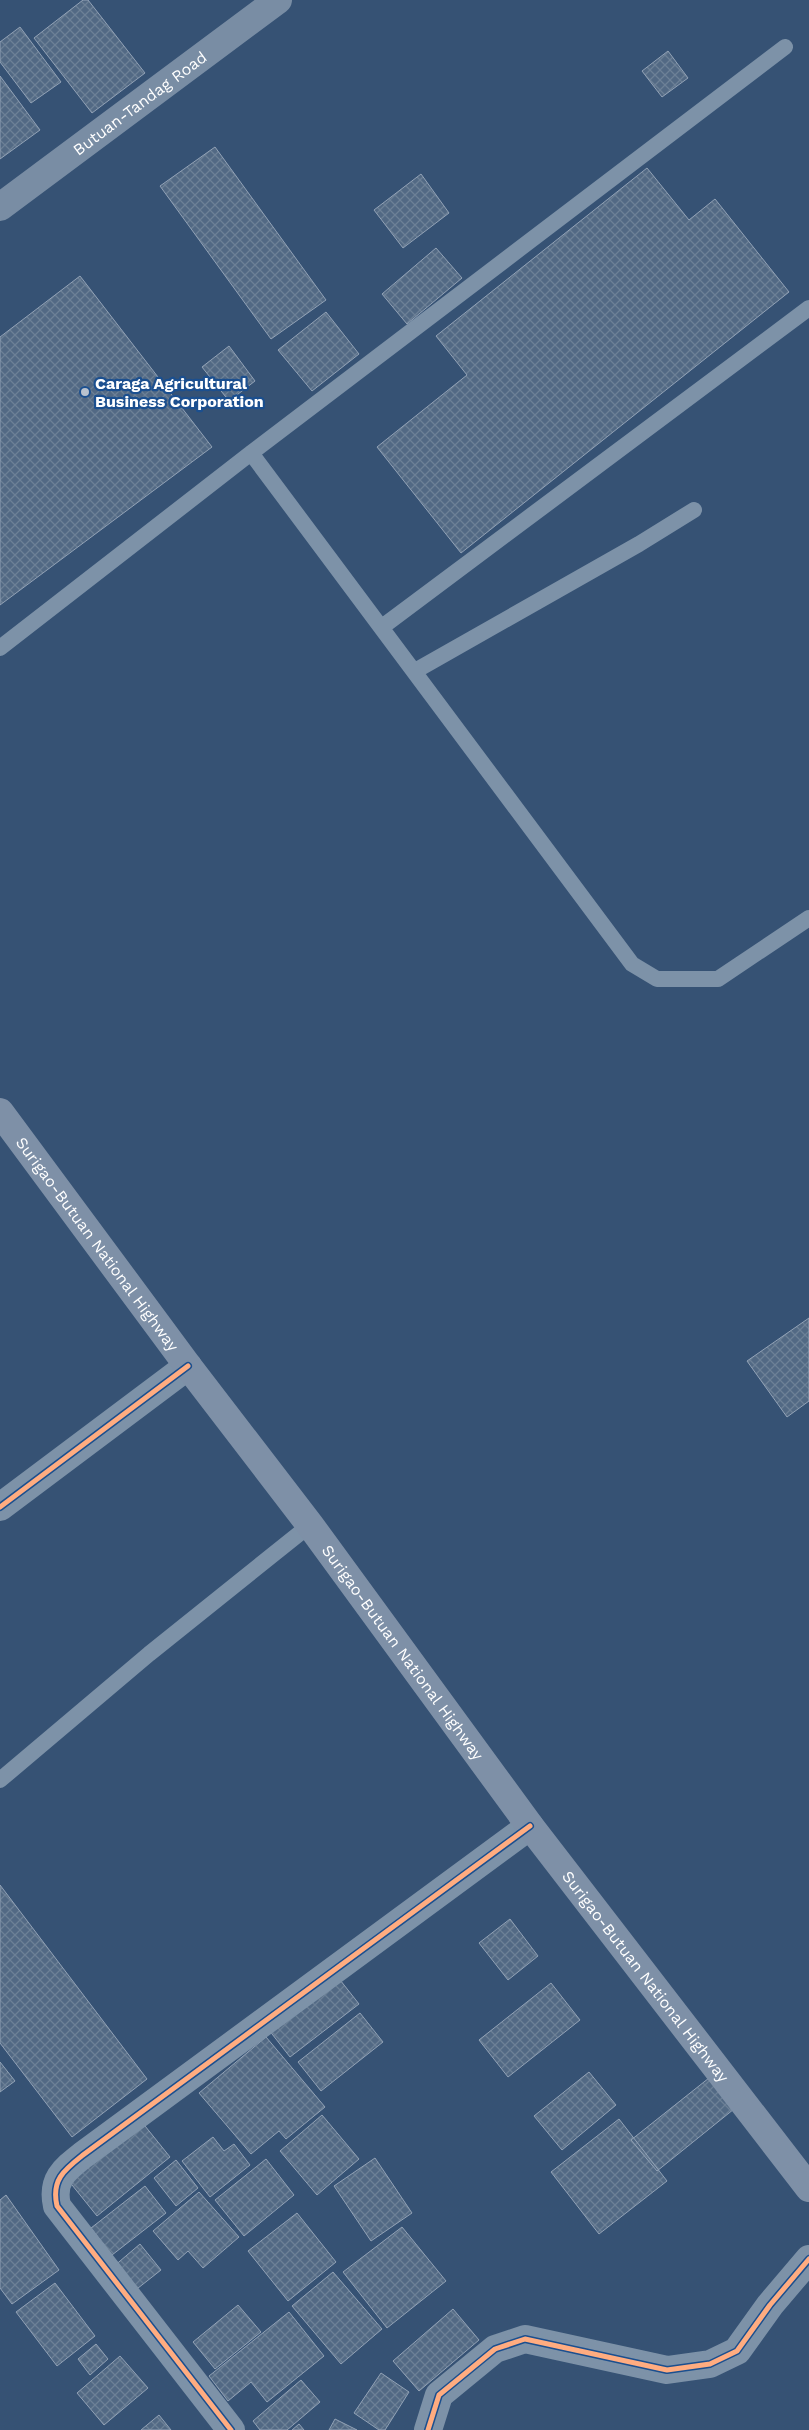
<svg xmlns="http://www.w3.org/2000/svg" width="809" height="2430" viewBox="0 0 809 2430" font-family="'Work Sans',sans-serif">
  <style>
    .building { fill: url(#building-cross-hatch); stroke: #92a2b6 }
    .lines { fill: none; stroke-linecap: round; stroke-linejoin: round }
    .service { stroke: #7d92a8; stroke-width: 16 }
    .minor { stroke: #7d92a8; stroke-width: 28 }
    .secondary { stroke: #798da4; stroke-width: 28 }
    .trunk { stroke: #7e90a7; stroke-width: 28 }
    .cycleway-casing { stroke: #1b4f8f; stroke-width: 8 }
    .cycleway { stroke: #ffac80; stroke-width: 5 }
    .poi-dot { fill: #b9c2ce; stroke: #1b4f8f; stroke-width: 2 }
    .labels { text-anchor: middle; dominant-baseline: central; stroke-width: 4.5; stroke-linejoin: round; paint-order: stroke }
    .street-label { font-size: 16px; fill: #fff; stroke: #1b4f8f }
    .poi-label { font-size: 16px; font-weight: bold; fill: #fff; stroke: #1b4f8f; text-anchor: start }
  </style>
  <defs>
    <pattern id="building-cross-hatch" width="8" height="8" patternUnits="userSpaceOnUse" patternTransform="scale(1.25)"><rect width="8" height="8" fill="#526984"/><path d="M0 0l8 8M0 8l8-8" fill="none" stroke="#6c8096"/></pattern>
  </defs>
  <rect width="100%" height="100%" fill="#365274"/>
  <!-- building -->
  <path class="building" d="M 83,0 L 88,0 L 145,73 L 92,113 L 34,38 Z
    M 20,27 L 61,82 L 31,103 L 0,62 L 0,42 Z
    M 668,51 L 688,78 L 662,97 L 642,71 Z
    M 0,76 L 40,130 L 0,159 Z
    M 215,147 L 326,300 L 271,339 L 160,186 Z
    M 647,168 L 689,220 L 715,199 L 789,292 L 461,553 L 377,447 L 467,375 L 436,336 Z
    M 421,174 L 449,213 L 403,248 L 374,210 Z
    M 436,248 L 462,278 L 407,324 L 382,294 Z
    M 80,276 L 212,447 L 0,605 L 0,337 Z
    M 326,312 L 359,354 L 312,391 L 278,350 Z
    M 229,346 L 255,381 L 229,401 L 202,367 Z
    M 809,1318 L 809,1401 L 787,1417 L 747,1361 Z
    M 0,1885 L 147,2079 L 72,2137 L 0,2043 Z
    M 510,1919 L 538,1956 L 508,1980 L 479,1943 Z
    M 333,1971 L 359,2004 L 290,2057 L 265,2025 Z
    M 551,1983 L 580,2020 L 508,2077 L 479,2040 Z
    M 360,2013 L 383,2042 L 321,2091 L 298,2062 Z
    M 266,2037 L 325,2107 L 286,2139 L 279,2131 L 251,2154 L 199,2093 Z
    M 0,2062 L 15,2081 L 0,2092 Z
    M 589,2072 L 616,2105 L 562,2150 L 534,2116 Z
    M 714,2074 L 739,2105 L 657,2171 L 631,2140 Z
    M 322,2115 L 359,2159 L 317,2195 L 280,2151 Z
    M 619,2119 L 667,2181 L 599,2234 L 551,2172 Z
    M 141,2121 L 170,2157 L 97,2216 L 68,2180 Z
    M 213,2137 L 224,2151 L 234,2144 L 250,2165 L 210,2197 L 182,2161 Z
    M 375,2158 L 412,2213 L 371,2241 L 334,2186 Z
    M 266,2159 L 294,2195 L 244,2236 L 215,2200 Z
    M 176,2160 L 198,2188 L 176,2206 L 154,2178 Z
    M 145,2186 L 166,2213 L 112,2255 L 91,2228 Z
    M 199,2192 L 239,2237 L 203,2268 L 188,2251 L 178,2260 L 153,2231 Z
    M 6,2195 L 59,2270 L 12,2304 L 0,2288 L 0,2200 Z
    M 297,2213 L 336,2262 L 288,2301 L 248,2251 Z
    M 402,2227 L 446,2281 L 387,2328 L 343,2272 Z
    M 140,2244 L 161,2270 L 133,2292 L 113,2267 Z
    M 333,2272 L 382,2329 L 341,2364 L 292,2306 Z
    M 55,2283 L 95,2336 L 57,2366 L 16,2312 Z
    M 238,2305 L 261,2332 L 215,2369 L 193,2342 Z
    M 453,2309 L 479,2340 L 419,2391 L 393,2361 Z
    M 289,2312 L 324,2356 L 267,2402 L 251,2382 L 228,2401 L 209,2376 Z
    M 96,2344 L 108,2359 L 90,2375 L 78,2359 Z
    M 120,2356 L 148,2388 L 104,2425 L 77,2393 Z
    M 381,2373 L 409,2392 L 385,2430 L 379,2430 L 354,2413 Z
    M 301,2380 L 320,2402 L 287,2430 L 260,2430 L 253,2421 Z
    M 159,2415 L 171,2430 L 141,2430 Z
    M 335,2419 L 357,2430 L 329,2430 Z
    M 299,2424 L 304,2430 L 292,2430 Z"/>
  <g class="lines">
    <!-- service -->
    <path class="service" d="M 251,453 L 632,964 L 657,979 L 718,979 L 809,918
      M 382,627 L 809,308
      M 0,648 L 251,453 L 785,47
      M 415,671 L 639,544 L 694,510
      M 0,1780 L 149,1654 L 310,1525"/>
    <!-- minor -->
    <path class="minor" d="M 0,1507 L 188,1366
      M 231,2430 L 57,2206 C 51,2180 64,2170 83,2155 L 530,1826
      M 428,2430 L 439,2395 L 495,2349 L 525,2339 L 667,2370 L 710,2364 L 737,2351 L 770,2305 L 809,2259"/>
    <!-- secondary -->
    <path class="secondary" id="s1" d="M 0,207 L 278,0"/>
    <!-- trunk -->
    <path class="trunk" id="s2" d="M 0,1112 L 188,1366 L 310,1525 L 530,1826 L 809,2188"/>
    <defs>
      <path id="cycleway" d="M 0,1507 L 188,1366
        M 231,2430 L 57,2206 C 51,2180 64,2170 83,2155 L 530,1826
        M 428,2430 L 439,2395 L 495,2349 L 525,2339 L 667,2370 L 710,2364 L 737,2351 L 770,2305 L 809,2259"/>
    </defs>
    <!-- cycleway casing -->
    <use href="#cycleway" class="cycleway-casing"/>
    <!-- cycleway -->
    <use href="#cycleway" class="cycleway"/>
  </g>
  <!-- markers -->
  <circle class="poi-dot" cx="85" cy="392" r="5"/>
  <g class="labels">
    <!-- street labels -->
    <g class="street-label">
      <text stroke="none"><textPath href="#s1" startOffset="174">Butuan-Tandag Road</textPath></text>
      <text stroke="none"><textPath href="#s2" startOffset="164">Surigao-Butuan National Highway</textPath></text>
      <text stroke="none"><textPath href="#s2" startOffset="674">Surigao-Butuan National Highway</textPath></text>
      <text stroke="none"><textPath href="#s2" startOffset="1079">Surigao-Butuan National Highway</textPath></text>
    </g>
    <!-- poi labels -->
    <g class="poi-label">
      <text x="95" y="383">Caraga Agricultural<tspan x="95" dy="18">Business Corporation</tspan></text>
    </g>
  </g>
</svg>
